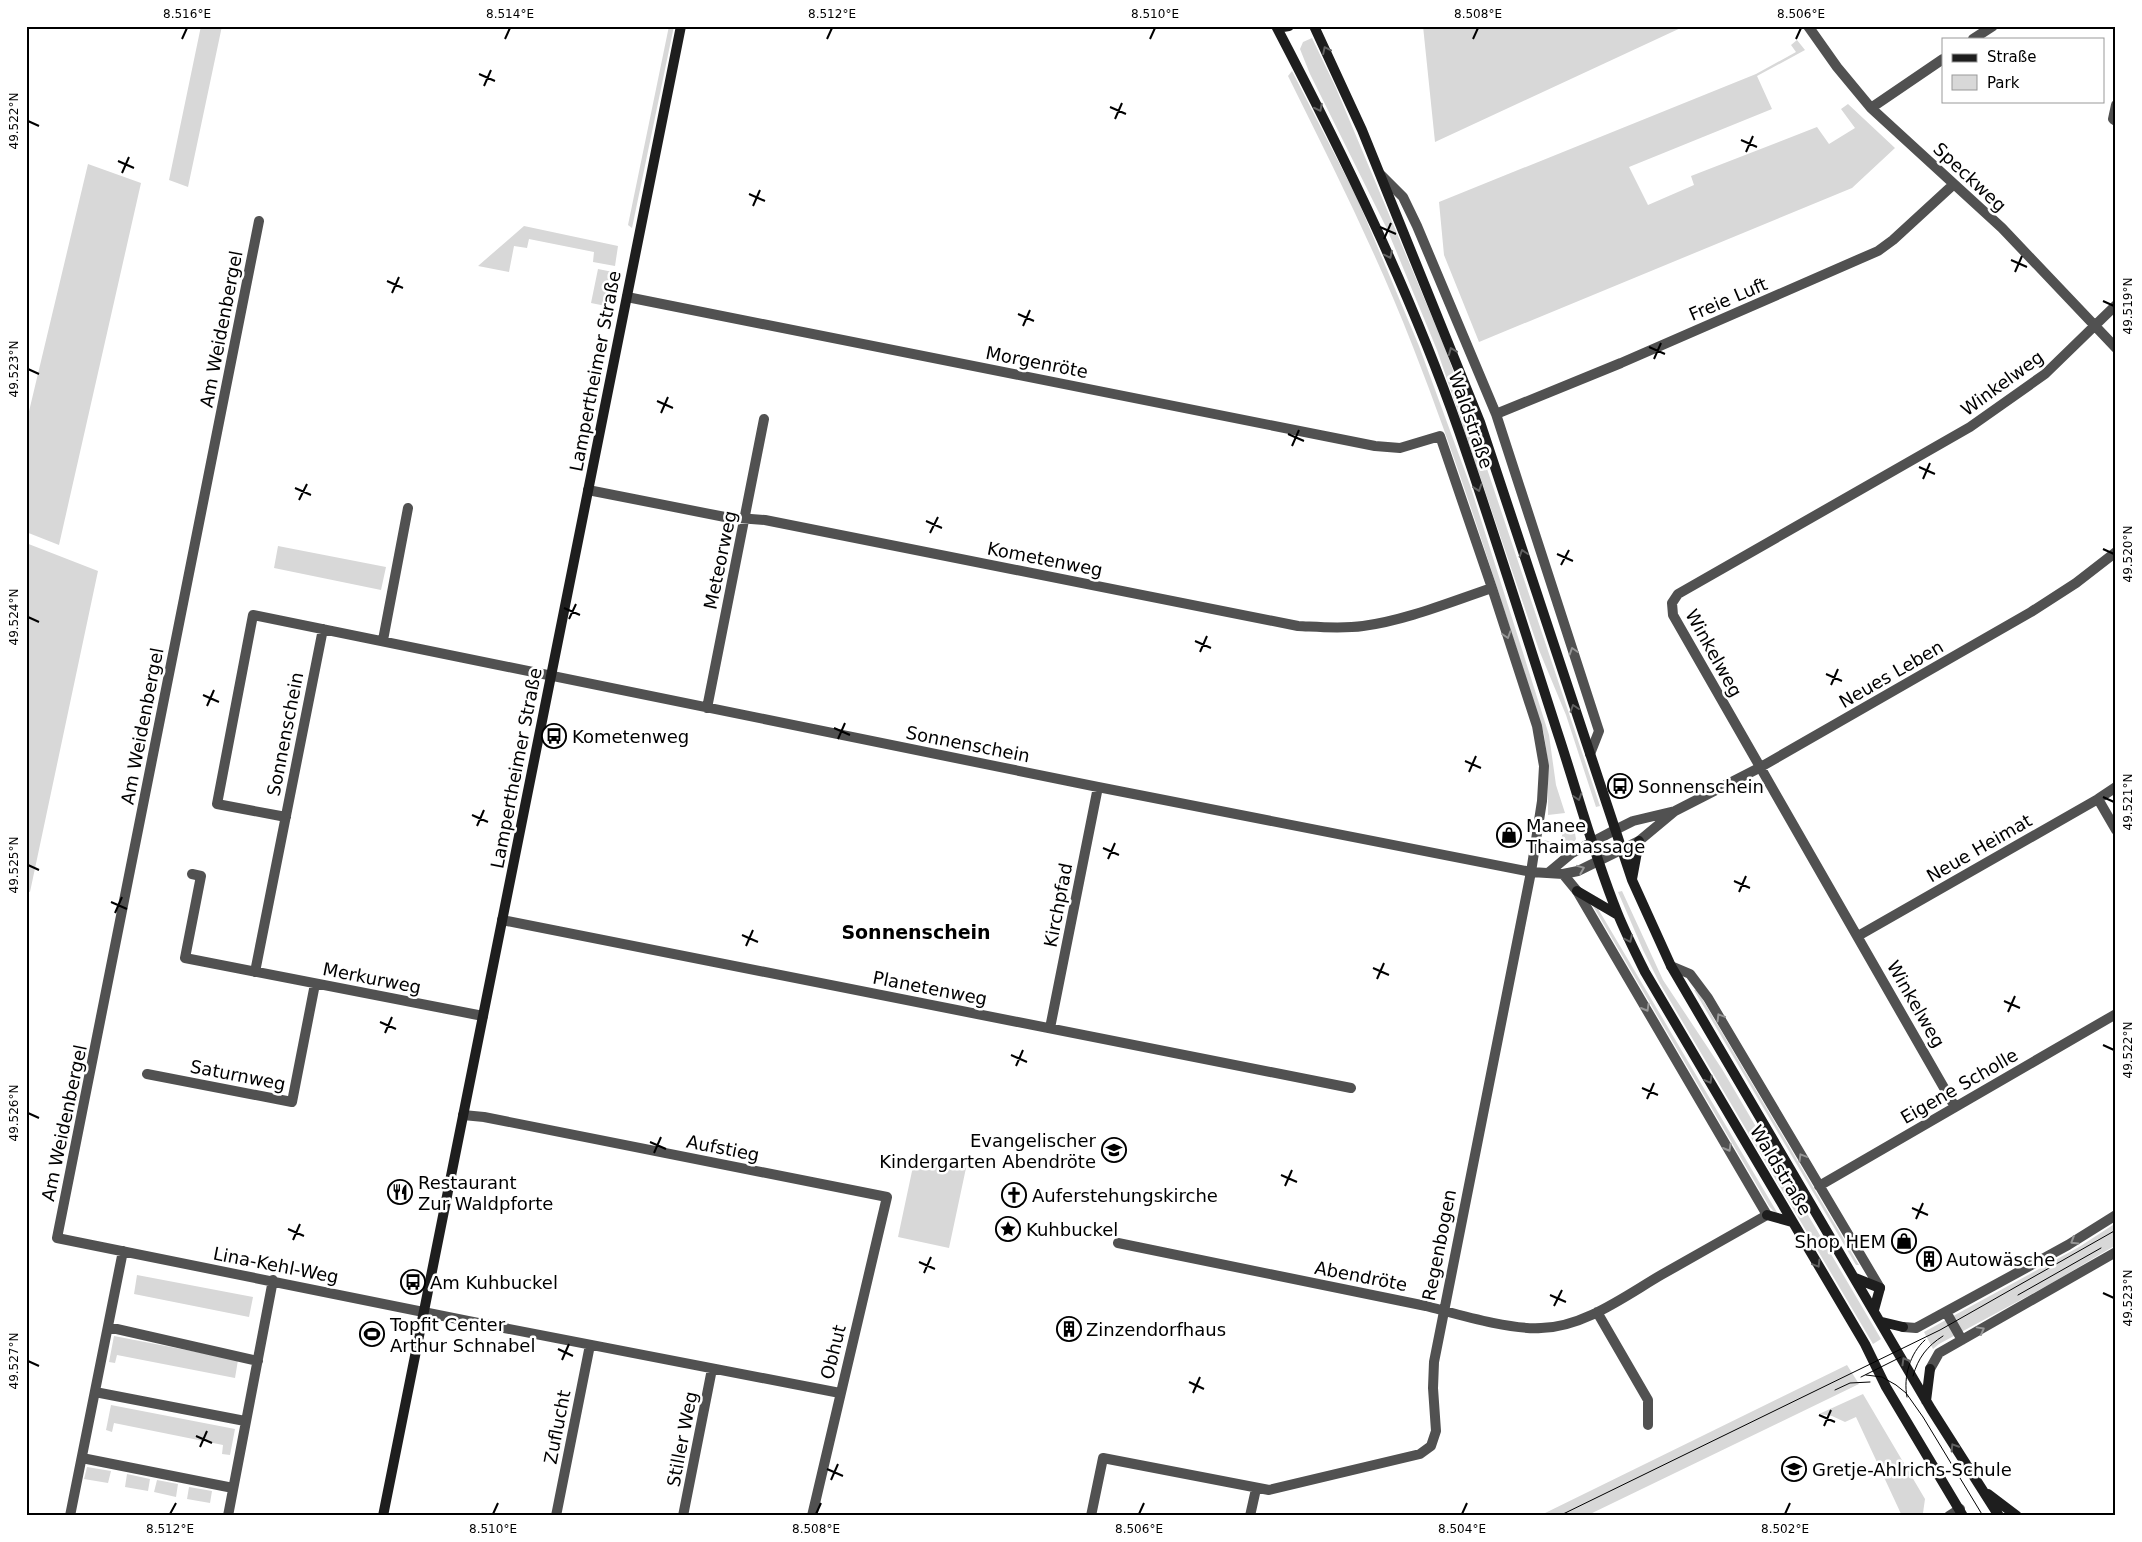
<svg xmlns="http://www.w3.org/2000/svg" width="2142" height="1542" viewBox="0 0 2142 1542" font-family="'DejaVu Sans',sans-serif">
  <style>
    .green { fill: #d8d8d8 }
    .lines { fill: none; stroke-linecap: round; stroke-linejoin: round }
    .street { stroke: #515151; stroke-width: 10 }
    .secondary { stroke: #1e1e1e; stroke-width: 10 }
    .tram { stroke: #000; stroke-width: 1 }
    .oneway { stroke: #626262 }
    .oneway2 { stroke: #979797 }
    .ticks { fill: none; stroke: #000; stroke-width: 2 }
    .labels { text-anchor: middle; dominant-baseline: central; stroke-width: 5; stroke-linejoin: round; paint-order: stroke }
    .street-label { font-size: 18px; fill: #000; stroke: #fff }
    .poi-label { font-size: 18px; fill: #000; stroke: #fff; text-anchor: start }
    .neighbourhood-label { font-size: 19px; font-weight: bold; fill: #000; stroke: #fff }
    .neatline { fill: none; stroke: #000; stroke-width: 2 }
    .ticks-label { font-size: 12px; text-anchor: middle; fill: #000 }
  </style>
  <rect width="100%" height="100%" fill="#fff"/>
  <!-- green -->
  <path class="green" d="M 201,26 L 222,26 L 188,187 L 169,180 Z
    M 669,26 L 674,26 L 632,228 L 628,225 Z
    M 1423,26 L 1685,26 L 1435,142 Z
    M 1312,38 L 1336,88 L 1445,348 L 1472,424 L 1600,806 L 1596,807 L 1566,715 L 1539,650 L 1437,350 L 1387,229 L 1310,74 L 1300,49 L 1303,42 Z
    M 1797,40 L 1805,50 L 1757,76 L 1772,109 L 1629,167 L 1648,205 L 1694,185 L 1691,176 L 1817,127 L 1829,144 L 1855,128 L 1841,109 L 1848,104 L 1895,148 L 1852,188 L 1479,342 L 1444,255 L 1439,202 L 1756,74 L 1796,52 L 1791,45 Z
    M 1292,71 L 1357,198 L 1419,346 L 1470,485 L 1549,735 L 1556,785 L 1565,813 L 1548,815 L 1548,763 L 1544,734 C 1502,605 1463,474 1413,347 C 1377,254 1332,165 1288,76 Z
    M 88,164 L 141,183 L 59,545 L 26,532 L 26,424 Z
    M 524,226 L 618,246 L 615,266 L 593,262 L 594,252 L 529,239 L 527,248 L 514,246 L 509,272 L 478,266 Z
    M 598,269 L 613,272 L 606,306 L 591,303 Z
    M 26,543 L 98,571 L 30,892 L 26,891 Z
    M 278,546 L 386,567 L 381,590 L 274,568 Z
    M 1574,828 L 1576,839 L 1570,848 L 1554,851 L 1544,840 L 1560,844 L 1563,831 Z
    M 1622,891 L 1663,980 L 1722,1069 L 1881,1339 L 1873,1344 L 1659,982 L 1643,950 L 1618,892 Z
    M 1593,906 L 1597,907 L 1778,1214 L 1777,1215 L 1769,1206 Z
    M 1694,990 L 1697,990 L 1859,1265 L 1856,1265 Z
    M 915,1157 L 966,1168 L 949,1248 L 898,1237 Z
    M 2116,1223 L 2116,1245 L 2050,1284 L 1939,1344 L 1933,1349 L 1924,1332 L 2079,1247 Z
    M 137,1275 L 253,1297 L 249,1317 L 134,1294 Z
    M 114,1336 L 238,1360 L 235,1378 L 117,1355 L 115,1363 L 109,1362 Z
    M 1847,1365 L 1859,1384 L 1586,1516 L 1539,1516 Z
    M 1863,1394 L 1925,1499 L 1923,1513 L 1919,1516 L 1902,1516 L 1856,1417 L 1845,1422 L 1832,1416 L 1819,1414 Z
    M 111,1405 L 235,1429 L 230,1455 L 222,1454 L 223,1445 L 114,1423 L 112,1432 L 106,1430 Z
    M 87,1467 L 111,1471 L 108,1483 L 84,1479 Z
    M 127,1474 L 150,1479 L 148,1491 L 125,1487 Z
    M 157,1480 L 178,1484 L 176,1497 L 154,1492 Z
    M 189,1487 L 212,1491 L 210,1503 L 187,1499 Z"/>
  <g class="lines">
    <!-- street -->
    <path class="street" d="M 1808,26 L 1837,67 L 1871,108 L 2002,228 L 2116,348
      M 1973,39 L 1993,26
      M 2116,105 L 2113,119 L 2116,121
      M 1871,108 L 1943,59
      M 1381,175 L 1403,197 L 1417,226 L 1496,414 L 1599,731 L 1590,754
      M 259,221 L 57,1238 L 468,1321 L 840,1393
      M 627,297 L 1375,446 L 1400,448 L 1440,436 L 1492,588 L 1537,726 L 1544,766 L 1542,801 L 1531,872 L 1434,1362 L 1433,1388 L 1436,1431 L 1431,1446 L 1420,1454 L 1269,1490 L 1103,1458 L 1091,1516
      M 1496,414 L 1621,363 L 1878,251 L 1893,240 L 1954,184
      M 588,490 L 725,517 L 765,520 L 1298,626 C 1320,627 1342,629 1363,626 C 1407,620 1450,602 1492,588
      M 383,640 L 408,508
      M 707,708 L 764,419
      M 2098,799 L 2116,830
      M 286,817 L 217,804 L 253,615 L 1098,787 L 1531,872 L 1563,874 L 1578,871 L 1639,841 L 1675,811
      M 1548,873 L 1572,853 L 1615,830 L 1633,821 L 1675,811 L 1759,768 L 2031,612 L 2076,583 L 2116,552
      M 192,874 L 201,876 L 185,958 L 483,1016
      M 502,920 L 1351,1088
      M 1858,936 L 2098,799 L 2116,787
      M 1671,966 L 1690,974 L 1708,998 L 1880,1288
      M 255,972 L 323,629
      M 1050,1028 L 1098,787
      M 147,1074 L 292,1102 L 315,984
      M 1955,1107 L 1673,615 L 1672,603 L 1678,594 L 1970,427 L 2045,374 L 2116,305
      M 463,1115 L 484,1117 L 887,1197 L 812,1516
      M 1819,1186 L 2116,1014
      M 1118,1243 L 1426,1306 C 1457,1314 1509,1330 1541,1328 C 1584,1327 1625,1296 1661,1275 C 1696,1255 1732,1235 1767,1215 L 1577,891 L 1563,874
      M 1597,1312 L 1648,1400 L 1648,1425
      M 1946,1312 L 1962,1340
      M 108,1327 L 258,1361
      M 1903,1327 L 1916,1328 L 2068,1245 L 2116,1215
      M 1930,1369 L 1939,1353 L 2116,1252
      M 95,1392 L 245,1421
      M 82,1458 L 233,1488
      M 70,1516 L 123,1251
      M 228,1516 L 273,1280
      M 556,1516 L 590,1345
      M 683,1516 L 712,1369
      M 1250,1516 L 1256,1489
      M 1949,1516 L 1960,1509"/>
    <!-- secondary -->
    <path class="secondary" d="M 1276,26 C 1345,158 1410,291 1459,431 C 1494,532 1526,635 1559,737 C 1578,795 1594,855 1617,912 C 1625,932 1635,952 1645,972 L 1865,1344 L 1886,1387 L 1963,1516
      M 1314,26 L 1362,130 L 1480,422 L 1632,880 L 1671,966 L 1931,1409 L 1999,1516
      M 1277,28 L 1289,26
      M 1632,879 L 1639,841
      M 1577,891 L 1618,915
      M 1767,1215 L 1792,1222
      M 1855,1278 L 1880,1288 L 1874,1310
      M 1882,1322 L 1903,1327
      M 1926,1401 L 1930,1369
      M 1988,1494 L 2017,1516
      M 383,1516 L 681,26"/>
    <!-- tram -->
    <path class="tram" d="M 2018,1295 L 2101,1248
      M 1866,1375 L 1882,1377 L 1896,1385 L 1906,1393 L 1923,1417 L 1983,1516
      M 1913,1376 C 1918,1358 1927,1346 1943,1336
      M 1861,1377 L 1901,1357
      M 1835,1390 L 1850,1383 L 1870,1382
      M 1907,1397 C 1903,1377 1910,1353 1925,1340
      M 1559,1516 L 1940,1330 L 2116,1230"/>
  </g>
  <!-- one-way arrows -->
  <defs><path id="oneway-chevron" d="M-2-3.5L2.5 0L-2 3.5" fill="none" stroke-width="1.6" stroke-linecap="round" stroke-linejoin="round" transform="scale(1.25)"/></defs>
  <g class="oneway">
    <use href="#oneway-chevron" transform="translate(1326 50) rotate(-116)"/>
    <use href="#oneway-chevron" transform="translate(1319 108) rotate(63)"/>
    <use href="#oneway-chevron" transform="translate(1389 255) rotate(65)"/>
    <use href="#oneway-chevron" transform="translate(1452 351) rotate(-112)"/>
    <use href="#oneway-chevron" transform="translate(1478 488) rotate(71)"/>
    <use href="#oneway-chevron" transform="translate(1523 553) rotate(-108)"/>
    <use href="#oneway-chevron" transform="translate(1574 708) rotate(-108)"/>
    <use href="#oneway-chevron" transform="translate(1578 797) rotate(72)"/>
    <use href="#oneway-chevron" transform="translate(1629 939) rotate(65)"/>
    <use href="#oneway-chevron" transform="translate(1709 1080) rotate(60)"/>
    <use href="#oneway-chevron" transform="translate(1817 1264) rotate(59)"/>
    <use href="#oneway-chevron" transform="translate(1905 1361) rotate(-120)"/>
    <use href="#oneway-chevron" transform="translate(1954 1447) rotate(-122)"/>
  </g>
  <g class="oneway2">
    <use href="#oneway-chevron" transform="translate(1507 635) rotate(72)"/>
    <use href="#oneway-chevron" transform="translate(1573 651) rotate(-108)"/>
    <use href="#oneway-chevron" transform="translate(1581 869) rotate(-22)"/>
    <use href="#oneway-chevron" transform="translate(1646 1008) rotate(60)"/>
    <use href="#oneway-chevron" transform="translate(1720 1017) rotate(-121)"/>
    <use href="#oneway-chevron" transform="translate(1728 1148) rotate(60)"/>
    <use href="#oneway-chevron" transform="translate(1802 1157) rotate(-121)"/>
    <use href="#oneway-chevron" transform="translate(2074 1241) rotate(148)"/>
    <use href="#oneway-chevron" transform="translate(1981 1330) rotate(-29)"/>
  </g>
  <!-- ticks -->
  <path class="ticks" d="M 182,39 L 187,28M 505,39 L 510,28M 827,39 L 832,28M 1150,39 L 1155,28M 1473,39 L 1478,28M 1796,39 L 1801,28M 479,74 L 495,81M 484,86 L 491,70M 1110,107 L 1126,114M 1115,119 L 1122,103M 28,121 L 39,126M 1741,140 L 1757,147M 1746,152 L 1753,136M 118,161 L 134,168M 122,173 L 129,157M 749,194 L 765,201M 753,206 L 760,190M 1380,227 L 1396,234M 1384,239 L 1391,223M 2011,260 L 2027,267M 2015,272 L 2022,256M 387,281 L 403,288M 392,293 L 399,277M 2103,301 L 2114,306M 1018,314 L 1034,321M 1023,326 L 1030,310M 1649,347 L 1665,354M 1654,359 L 1661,343M 28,369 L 39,374M 657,401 L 673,408M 661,413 L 668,397M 1288,434 L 1304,441M 1292,446 L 1299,430M 1919,467 L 1935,474M 1923,479 L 1930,463M 295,488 L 311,495M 299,500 L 307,484M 926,521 L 942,528M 930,533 L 938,517M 2103,549 L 2114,554M 1557,554 L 1573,561M 1561,565 L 1569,550M 564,608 L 580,615M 28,617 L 39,622M 569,619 L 576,604M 1195,641 L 1211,648M 1200,652 L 1207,636M 1826,674 L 1842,681M 1831,685 L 1838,669M 203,695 L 219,702M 207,706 L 214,690M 834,728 L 850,735M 838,739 L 845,723M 1465,761 L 1481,768M 1469,772 L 1476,756M 2103,797 L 2114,802M 472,815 L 488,822M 477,826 L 484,810M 1103,848 L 1119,855M 1108,859 L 1115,843M 28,865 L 39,870M 1734,881 L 1750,888M 1739,892 L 1746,876M 111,902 L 127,909M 115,913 L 122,897M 742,935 L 758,942M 746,946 L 753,930M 1373,968 L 1389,975M 1377,979 L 1384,963M 2004,1001 L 2020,1008M 2008,1012 L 2015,996M 380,1022 L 396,1029M 385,1033 L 392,1017M 2103,1045 L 2114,1050M 1011,1055 L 1027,1062M 1016,1066 L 1023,1050M 1642,1088 L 1658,1095M 1647,1099 L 1654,1083M 28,1113 L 39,1118M 650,1142 L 666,1149M 654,1153 L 661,1137M 1281,1175 L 1297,1182M 1285,1186 L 1292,1170M 1912,1208 L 1928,1215M 1916,1219 L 1923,1203M 288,1229 L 304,1236M 293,1240 L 300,1224M 919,1262 L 935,1269M 924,1273 L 931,1257M 2103,1293 L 2114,1298M 1550,1295 L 1566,1302M 1554,1306 L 1562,1290M 558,1349 L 573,1356M 562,1360 L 569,1344M 28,1361 L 39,1366M 1189,1382 L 1204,1389M 1193,1393 L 1200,1377M 1819,1415 L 1835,1422M 1824,1426 L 1831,1410M 196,1436 L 212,1443M 200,1447 L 207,1431M 827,1469 L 843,1476M 831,1480 L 838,1464M 170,1514 L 176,1503M 493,1514 L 498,1503M 816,1514 L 821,1503M 1139,1514 L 1144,1503M 1462,1514 L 1467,1503M 1785,1514 L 1790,1503"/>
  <!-- icons -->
  <defs>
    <symbol id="bus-ring" viewBox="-11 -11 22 22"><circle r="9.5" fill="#fff" stroke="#000" stroke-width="1.5"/><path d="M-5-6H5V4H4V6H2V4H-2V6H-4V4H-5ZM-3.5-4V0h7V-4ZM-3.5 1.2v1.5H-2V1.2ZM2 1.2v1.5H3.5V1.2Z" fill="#000"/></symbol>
    <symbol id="shop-ring" viewBox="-11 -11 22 22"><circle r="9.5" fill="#fff" stroke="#000" stroke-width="1.5"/><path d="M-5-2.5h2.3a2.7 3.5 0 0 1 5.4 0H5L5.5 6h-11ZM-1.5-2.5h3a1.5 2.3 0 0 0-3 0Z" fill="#000"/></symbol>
    <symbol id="school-ring" viewBox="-11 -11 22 22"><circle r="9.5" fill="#fff" stroke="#000" stroke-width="1.5"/><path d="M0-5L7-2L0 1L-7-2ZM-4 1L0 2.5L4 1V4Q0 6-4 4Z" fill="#000"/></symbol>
    <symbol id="restaurant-ring" viewBox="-11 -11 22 22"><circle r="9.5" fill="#fff" stroke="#000" stroke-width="1.5"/><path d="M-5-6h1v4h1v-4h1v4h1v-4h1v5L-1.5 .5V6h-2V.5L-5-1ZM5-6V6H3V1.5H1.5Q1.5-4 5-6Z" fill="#000"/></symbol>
    <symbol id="church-ring" viewBox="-11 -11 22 22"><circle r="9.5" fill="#fff" stroke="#000" stroke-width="1.5"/><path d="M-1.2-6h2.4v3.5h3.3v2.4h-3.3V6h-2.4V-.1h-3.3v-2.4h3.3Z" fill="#000"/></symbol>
    <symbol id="sight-ring" viewBox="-11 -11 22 22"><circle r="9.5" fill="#fff" stroke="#000" stroke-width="1.5"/><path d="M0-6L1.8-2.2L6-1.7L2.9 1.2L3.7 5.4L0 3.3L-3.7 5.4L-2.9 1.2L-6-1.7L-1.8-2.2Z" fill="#000"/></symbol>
    <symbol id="building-ring" viewBox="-11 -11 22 22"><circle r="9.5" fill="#fff" stroke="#000" stroke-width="1.5"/><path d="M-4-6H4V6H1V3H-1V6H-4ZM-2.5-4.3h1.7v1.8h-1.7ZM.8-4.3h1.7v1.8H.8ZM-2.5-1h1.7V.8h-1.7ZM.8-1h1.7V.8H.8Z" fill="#000"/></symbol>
    <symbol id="stadium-ring" viewBox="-11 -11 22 22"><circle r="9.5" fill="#fff" stroke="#000" stroke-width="1.5"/><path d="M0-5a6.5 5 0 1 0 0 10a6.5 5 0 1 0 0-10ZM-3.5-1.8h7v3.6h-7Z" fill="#000"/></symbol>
  </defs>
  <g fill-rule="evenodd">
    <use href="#bus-ring" x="540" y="722" width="28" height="28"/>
    <use href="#bus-ring" x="1606" y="772" width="28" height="28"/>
    <use href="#shop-ring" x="1495" y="821" width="28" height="28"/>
    <use href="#school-ring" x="1100" y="1136" width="28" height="28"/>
    <use href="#restaurant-ring" x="386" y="1178" width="28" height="28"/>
    <use href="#church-ring" x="1000" y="1181" width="28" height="28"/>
    <use href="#sight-ring" x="994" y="1215" width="28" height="28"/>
    <use href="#shop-ring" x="1890" y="1227" width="28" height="28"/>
    <use href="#building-ring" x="1915" y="1245" width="28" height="28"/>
    <use href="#bus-ring" x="399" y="1268" width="28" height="28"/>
    <use href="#building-ring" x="1055" y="1315" width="28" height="28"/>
    <use href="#stadium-ring" x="358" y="1320" width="28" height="28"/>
    <use href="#school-ring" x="1780" y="1455" width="28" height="28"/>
  </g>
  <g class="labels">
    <!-- street labels -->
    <g class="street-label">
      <text transform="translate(1970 177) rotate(43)">Speckweg</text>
      <text transform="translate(1728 299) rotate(-23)">Freie Luft</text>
      <text transform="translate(221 329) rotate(-79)">Am Weidenbergel</text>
      <text transform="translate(1037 362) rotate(11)">Morgenröte</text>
      <text transform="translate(595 371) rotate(-79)">Lampertheimer Straße</text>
      <text transform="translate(2002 383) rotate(-36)">Winkelweg</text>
      <text transform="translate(1471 420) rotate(71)">Waldstraße</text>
      <text transform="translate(1045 559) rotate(11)">Kometenweg</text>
      <text transform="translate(720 560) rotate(-78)">Meteorweg</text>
      <text transform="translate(1714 653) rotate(61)">Winkelweg</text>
      <text transform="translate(1891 674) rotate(-30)">Neues Leben</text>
      <text transform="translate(142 726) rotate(-79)">Am Weidenbergel</text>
      <text transform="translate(285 734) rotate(-79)">Sonnenschein</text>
      <text transform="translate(968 744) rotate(11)">Sonnenschein</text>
      <text transform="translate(516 768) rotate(-79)">Lampertheimer Straße</text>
      <text transform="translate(1979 848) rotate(-30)">Neue Heimat</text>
      <text transform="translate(1058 905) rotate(-79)">Kirchpfad</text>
      <text transform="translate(372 978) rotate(11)">Merkurweg</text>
      <text transform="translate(930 988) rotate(11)">Planetenweg</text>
      <text transform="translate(1916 1004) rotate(60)">Winkelweg</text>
      <text transform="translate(238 1075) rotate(11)">Saturnweg</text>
      <text transform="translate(1959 1086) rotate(-30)">Eigene Scholle</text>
      <text transform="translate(64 1123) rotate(-78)">Am Weidenbergel</text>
      <text transform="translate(723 1148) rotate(11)">Aufstieg</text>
      <text transform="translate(1781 1170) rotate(59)">Waldstraße</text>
      <text transform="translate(1439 1245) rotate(-79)">Regenbogen</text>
      <text transform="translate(276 1265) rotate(11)">Lina-Kehl-Weg</text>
      <text transform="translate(1361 1276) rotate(11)">Abendröte</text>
      <text transform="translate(833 1352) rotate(-76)">Obhut</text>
      <text transform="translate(557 1427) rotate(-79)">Zuflucht</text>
      <text transform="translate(682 1439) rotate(-79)">Stiller Weg</text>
    </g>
    <!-- poi labels -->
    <g class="poi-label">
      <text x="572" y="736">Kometenweg</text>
      <text x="1638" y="786">Sonnenschein</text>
      <text x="1526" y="825">Manee<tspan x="1526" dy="21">Thaimassage</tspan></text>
      <text x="1096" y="1140" text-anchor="end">Evangelischer<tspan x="1096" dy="21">Kindergarten Abendröte</tspan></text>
      <text x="418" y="1182">Restaurant<tspan x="418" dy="21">Zur Waldpforte</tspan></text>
      <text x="1032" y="1195">Auferstehungskirche</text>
      <text x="1026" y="1229">Kuhbuckel</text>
      <text x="1886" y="1241" text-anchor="end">Shop HEM</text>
      <text x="1946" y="1259">Autowäsche</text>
      <text x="430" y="1282">Am Kuhbuckel</text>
      <text x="390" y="1324">Topfit Center<tspan x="390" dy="21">Arthur Schnabel</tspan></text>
      <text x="1086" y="1329">Zinzendorfhaus</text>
      <text x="1812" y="1469">Gretje-Ahlrichs-Schule</text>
    </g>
    <!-- neighbourhood labels -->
    <g class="neighbourhood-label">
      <text x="916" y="932">Sonnenschein</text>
    </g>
  </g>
  <!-- border -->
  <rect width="2142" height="1542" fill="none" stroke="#ffffff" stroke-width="55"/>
  <!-- legend -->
  <rect x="1942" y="38" width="162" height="65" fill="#ffffff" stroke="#999999"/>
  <rect x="1952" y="54" width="25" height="8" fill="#1e1e1e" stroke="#999999"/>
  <text x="1987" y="62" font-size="15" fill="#000000">Straße</text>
  <rect x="1952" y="75" width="25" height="15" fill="#d8d8d8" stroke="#999999"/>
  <text x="1987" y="88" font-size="15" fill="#000000">Park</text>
  <rect x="28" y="28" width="2086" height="1486" class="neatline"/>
  <g class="ticks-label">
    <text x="187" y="18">8.516°E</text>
    <text x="510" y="18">8.514°E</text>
    <text x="832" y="18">8.512°E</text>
    <text x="1155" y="18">8.510°E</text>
    <text x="1478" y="18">8.508°E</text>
    <text x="1801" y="18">8.506°E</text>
    <text transform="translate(14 121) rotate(-90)" y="4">49.522°N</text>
    <text transform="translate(2128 306) rotate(-90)" y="4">49.519°N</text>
    <text transform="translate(14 369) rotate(-90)" y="4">49.523°N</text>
    <text transform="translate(2128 554) rotate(-90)" y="4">49.520°N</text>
    <text transform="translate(14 617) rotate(-90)" y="4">49.524°N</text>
    <text transform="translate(2128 802) rotate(-90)" y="4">49.521°N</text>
    <text transform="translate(14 865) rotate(-90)" y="4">49.525°N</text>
    <text transform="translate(2128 1050) rotate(-90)" y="4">49.522°N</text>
    <text transform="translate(14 1113) rotate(-90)" y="4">49.526°N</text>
    <text transform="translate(2128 1298) rotate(-90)" y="4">49.523°N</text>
    <text transform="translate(14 1361) rotate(-90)" y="4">49.527°N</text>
    <text x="170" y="1533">8.512°E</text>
    <text x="493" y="1533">8.510°E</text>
    <text x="816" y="1533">8.508°E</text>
    <text x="1139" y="1533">8.506°E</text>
    <text x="1462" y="1533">8.504°E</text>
    <text x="1785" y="1533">8.502°E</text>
  </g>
</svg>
